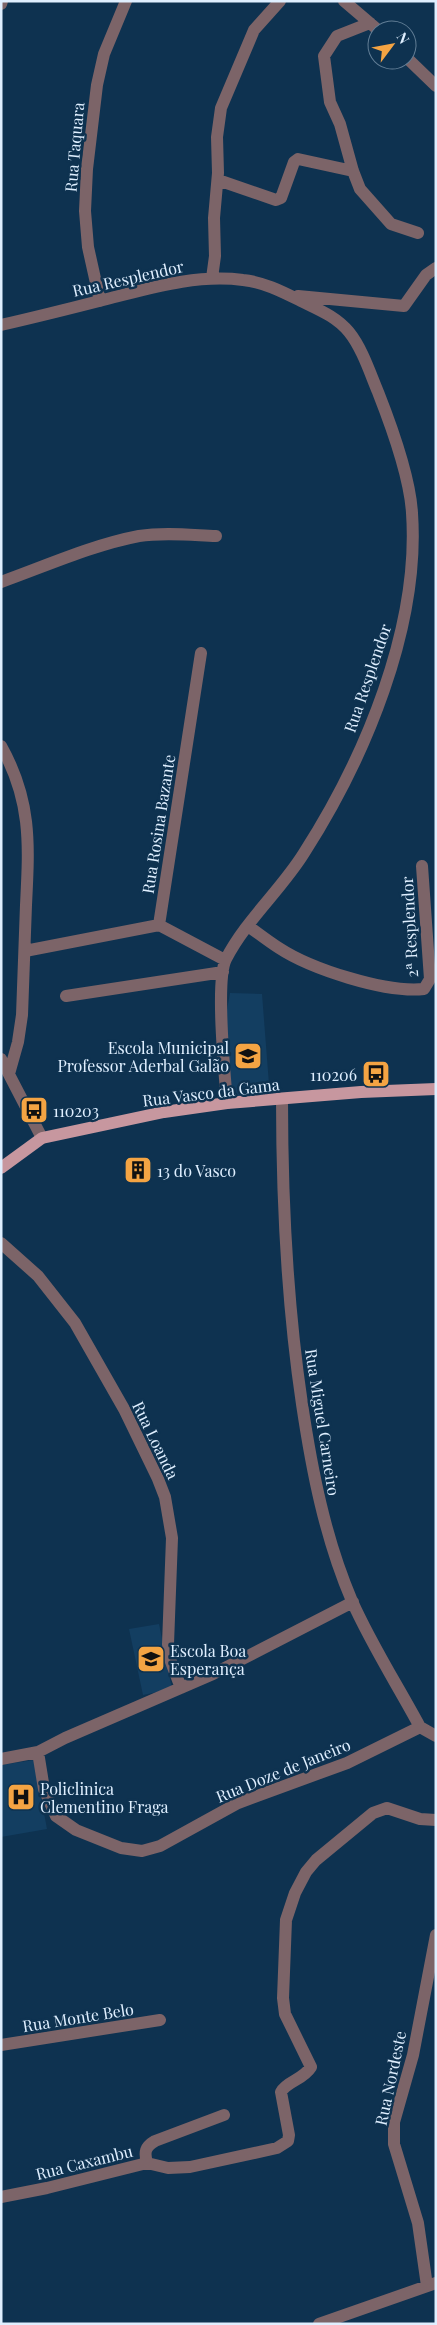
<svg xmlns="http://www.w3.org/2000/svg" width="437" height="2325" viewBox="0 0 437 2325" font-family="'Playfair Display',serif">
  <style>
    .built { fill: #133e61 }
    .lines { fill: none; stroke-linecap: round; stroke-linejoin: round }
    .minor { stroke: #7c6468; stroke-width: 12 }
    .major { stroke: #c7979f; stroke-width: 12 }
    .labels { text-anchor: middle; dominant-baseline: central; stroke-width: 5; stroke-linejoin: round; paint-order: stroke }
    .street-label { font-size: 16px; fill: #dfefff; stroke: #0e3250 }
    .poi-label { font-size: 16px; fill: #dfefff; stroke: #0e3250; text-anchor: start }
  </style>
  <rect width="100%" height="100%" fill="#0e3250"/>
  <!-- built -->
  <path class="built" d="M 230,993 L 262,994 L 270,1097 L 231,1099 L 226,1015 Z
    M 159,1624 L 172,1689 L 143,1695 L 129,1629 Z
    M 34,1760 L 47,1829 L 1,1837 L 1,1765 Z"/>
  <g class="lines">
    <!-- minor -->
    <path class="minor" d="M 344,1 L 378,30
      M 1,4 L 2,1
      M 370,23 L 337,36 L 324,56 L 330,102 L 340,124 L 353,171 L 360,189 L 391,224 L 418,233
      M 407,58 L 436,86
      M 218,180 L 276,200 L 281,198 L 294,162 L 298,159 L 353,171
      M 212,278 L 215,256 L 214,218 L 218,173 L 217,137 L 221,108 L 254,30 L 280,1
      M 298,296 L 404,306 L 426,275 L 436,268
      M 100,301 L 88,247 L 85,211 L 87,169 L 97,85 L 104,54 L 126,1
      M 1,325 C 36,317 72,308 107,299 C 151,288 196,274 243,280 C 263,282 281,291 299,300 C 317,309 336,316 349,332 C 362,348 370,373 378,392 C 391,425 410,478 412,513 C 420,627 365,758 304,853 C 281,890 246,920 226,959 C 215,980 225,1076 227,1103
      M 1,582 C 46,566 92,545 139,536 C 164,532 191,535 216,536
      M 1,746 C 32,801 29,845 26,905 C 25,942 23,978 22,1015 L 18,1042 L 9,1074
      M 159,925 L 201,653
      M 159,925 L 225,960
      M 248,926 C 258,933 268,941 279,948 C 311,969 385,993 424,989 L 430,979 L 422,866
      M 25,951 L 159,925
      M 66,996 L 223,972
      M 1,1059 L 42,1138
      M 282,1099 C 282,1201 287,1303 302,1404 C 312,1471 325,1538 352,1601 C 371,1644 398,1686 420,1727
      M 1,1243 L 38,1276 L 75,1323 L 124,1409 L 158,1479 L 165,1497 L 172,1538 L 168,1644 L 170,1659 L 181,1688
      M 420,1727 L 436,1736
      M 38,1752 L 44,1789 L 56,1816 L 76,1830 L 121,1848 L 142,1851 L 160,1846 L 238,1803 L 347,1763 L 420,1727
      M 1,1759 L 38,1752 L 65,1738 L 213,1674 L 353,1602
      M 1,2045 L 160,2020
      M 147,2163 C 144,2152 145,2147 155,2141 L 224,2115
      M 1,2197 L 47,2188 L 147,2163 L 168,2168 L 190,2167 L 277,2148 L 288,2141 L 289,2135 L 281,2092 C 287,2081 303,2080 311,2067 L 285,2014 L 283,1998 L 286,1920 L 295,1893 L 306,1872 L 316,1860 L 373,1813 L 387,1808 L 420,1819 L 436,1820
      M 427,2286 L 418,2223 L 394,2144 L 394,2122 L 413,2055 L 436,1935
      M 319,2324 L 436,2283"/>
    <!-- major -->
    <path class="major" d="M 1,1168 L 42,1138 L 164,1112 L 227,1103 L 361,1092 L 436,1089"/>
  </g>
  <!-- icons -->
  <defs>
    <symbol id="school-square" viewBox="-11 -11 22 22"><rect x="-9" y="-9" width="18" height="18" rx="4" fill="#f4a443" stroke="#0e3250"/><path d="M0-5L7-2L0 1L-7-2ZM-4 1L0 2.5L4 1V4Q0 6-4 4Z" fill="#111"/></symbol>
    <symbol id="bus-square" viewBox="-11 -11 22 22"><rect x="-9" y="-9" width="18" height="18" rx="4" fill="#f4a443" stroke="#0e3250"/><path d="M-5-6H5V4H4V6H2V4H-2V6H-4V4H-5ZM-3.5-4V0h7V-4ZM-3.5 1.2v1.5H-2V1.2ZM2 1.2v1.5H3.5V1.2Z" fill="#111"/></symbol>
    <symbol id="building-square" viewBox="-11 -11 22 22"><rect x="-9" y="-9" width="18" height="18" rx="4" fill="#f4a443" stroke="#0e3250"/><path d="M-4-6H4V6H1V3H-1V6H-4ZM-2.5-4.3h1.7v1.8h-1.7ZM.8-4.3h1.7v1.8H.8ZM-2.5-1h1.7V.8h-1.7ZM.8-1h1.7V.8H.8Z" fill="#111"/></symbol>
    <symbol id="hospital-square" viewBox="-11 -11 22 22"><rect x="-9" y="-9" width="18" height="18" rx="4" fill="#f4a443" stroke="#0e3250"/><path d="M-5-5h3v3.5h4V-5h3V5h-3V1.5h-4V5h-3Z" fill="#111"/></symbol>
  </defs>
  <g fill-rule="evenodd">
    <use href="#school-square" x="232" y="1040" width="32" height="32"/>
    <use href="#bus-square" x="360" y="1058" width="32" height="32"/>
    <use href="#bus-square" x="18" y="1094" width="32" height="32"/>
    <use href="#building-square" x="122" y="1154" width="32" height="32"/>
    <use href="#school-square" x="135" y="1643" width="32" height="32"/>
    <use href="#hospital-square" x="5" y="1781" width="32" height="32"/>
  </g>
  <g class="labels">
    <!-- street labels -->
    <g class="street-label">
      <text transform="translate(74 147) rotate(-85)">Rua Taquara</text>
      <text transform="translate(128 278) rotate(-13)">Rua Resplendor</text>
      <text transform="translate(367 678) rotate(-71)">Rua Resplendor</text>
      <text transform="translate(158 824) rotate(-81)">Rua Rosina Bazante</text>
      <text transform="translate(409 927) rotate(-93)">2ª Resplendor</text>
      <text transform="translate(211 1092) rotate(-7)">Rua Vasco da Gama</text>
      <text transform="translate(323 1422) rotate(81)">Rua Miguel Carneiro</text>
      <text transform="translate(156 1440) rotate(64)">Rua Loanda</text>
      <text transform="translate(283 1770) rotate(-22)">Rua Doze de Janeiro</text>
      <text transform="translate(78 2017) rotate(-9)">Rua Monte Belo</text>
      <text transform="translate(390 2078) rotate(-78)">Rua Nordeste</text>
      <text transform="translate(84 2162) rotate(-14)">Rua Caxambu</text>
    </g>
    <!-- poi labels -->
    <g class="poi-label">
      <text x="229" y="1047" text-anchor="end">Escola Municipal<tspan x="229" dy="18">Professor Aderbal Galão</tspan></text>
      <text x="357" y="1074" text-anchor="end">110206</text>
      <text x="53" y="1110">110203</text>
      <text x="157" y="1170">13 do Vasco</text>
      <text x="170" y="1650">Escola Boa<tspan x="170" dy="18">Esperança</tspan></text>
      <text x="40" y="1788">Policlinica<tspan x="40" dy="18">Clementino Fraga</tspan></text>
    </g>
  </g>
  <!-- border -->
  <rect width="437" height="2325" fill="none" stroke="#dfefff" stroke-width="5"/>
  <!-- north arrow -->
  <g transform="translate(392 45) rotate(58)"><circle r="24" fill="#0e3250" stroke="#627e96"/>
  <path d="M0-4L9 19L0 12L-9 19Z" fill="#f4a443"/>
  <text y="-8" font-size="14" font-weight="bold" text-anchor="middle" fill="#dfefff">N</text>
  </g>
</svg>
